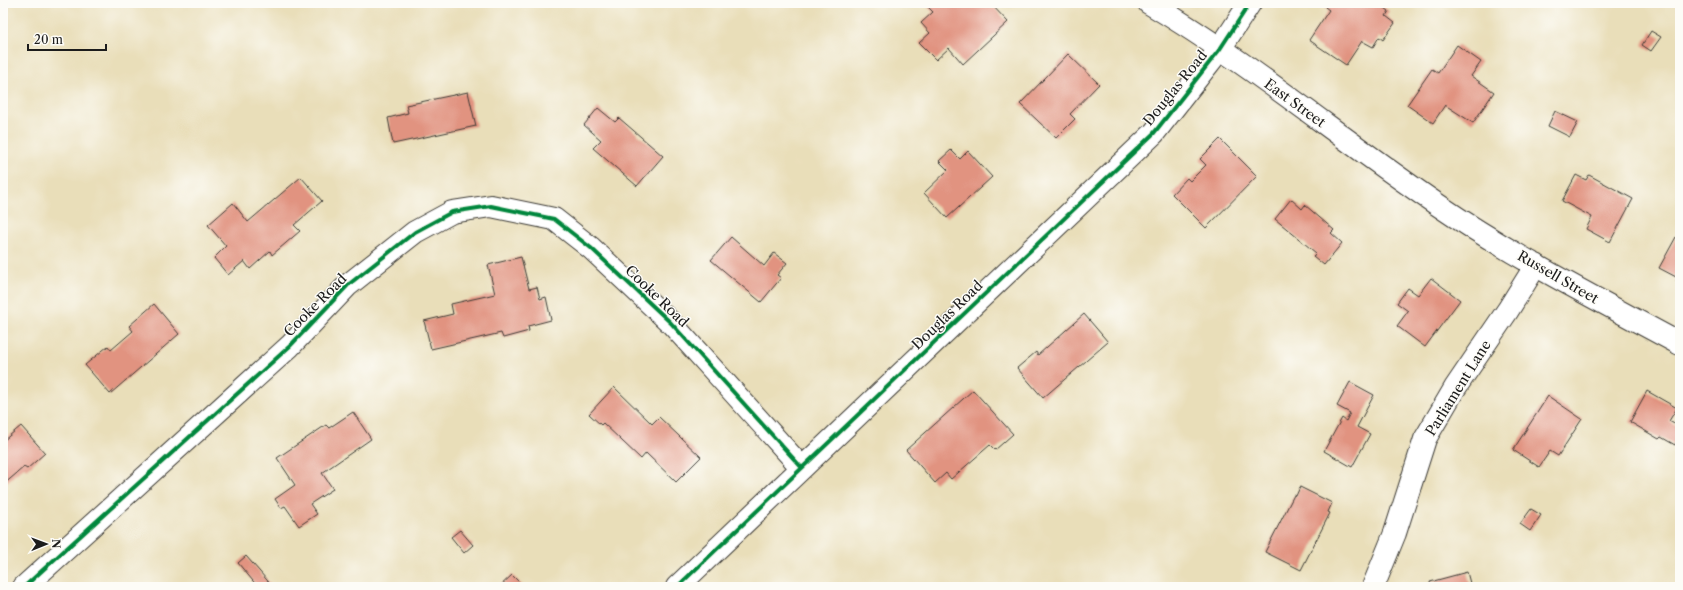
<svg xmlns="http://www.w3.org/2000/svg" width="1683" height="590" viewBox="0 0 1683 590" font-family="'Libre Caslon Text',serif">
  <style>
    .building { fill: #e19380 }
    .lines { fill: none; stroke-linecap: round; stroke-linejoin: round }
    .minor-casing { stroke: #3b3934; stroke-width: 24 }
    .tertiary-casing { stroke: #3b3934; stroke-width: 24 }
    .minor { stroke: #fff; stroke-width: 22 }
    .tertiary { stroke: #fff; stroke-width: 22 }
    .cycleway-casing { stroke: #fdfcf7; stroke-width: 6 }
    .cycleway { stroke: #00873e; stroke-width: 4 }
    .labels { text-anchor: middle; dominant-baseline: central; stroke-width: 3; stroke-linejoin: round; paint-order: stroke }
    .street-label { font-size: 14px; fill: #1c1c1c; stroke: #fdfcf7 }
  </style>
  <rect width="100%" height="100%" fill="#fdfcf7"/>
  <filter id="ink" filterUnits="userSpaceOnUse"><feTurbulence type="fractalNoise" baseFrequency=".025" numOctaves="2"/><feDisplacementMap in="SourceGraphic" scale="8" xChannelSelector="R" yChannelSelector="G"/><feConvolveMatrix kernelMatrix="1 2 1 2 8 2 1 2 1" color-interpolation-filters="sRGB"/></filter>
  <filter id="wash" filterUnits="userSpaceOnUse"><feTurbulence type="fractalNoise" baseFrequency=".012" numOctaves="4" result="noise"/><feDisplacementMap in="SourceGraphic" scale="16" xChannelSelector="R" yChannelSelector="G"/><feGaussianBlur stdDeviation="0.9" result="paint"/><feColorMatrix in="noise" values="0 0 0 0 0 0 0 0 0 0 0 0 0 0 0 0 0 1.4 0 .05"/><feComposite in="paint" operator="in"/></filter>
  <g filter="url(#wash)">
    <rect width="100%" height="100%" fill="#e9deb9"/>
    <g id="blocks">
      <!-- building -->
      <path class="building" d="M 928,3 L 990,3 L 1008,22 L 963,64 L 949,48 L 936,60 L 919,43 L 930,33 L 921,23 L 933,12 L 926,5 Z
        M 1328,3 L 1378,3 L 1389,11 L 1386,16 L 1395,23 L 1383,40 L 1379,37 L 1373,47 L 1362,41 L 1346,65 L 1309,40 L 1329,10 L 1325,7 Z
        M 1651,31 L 1661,37 L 1651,51 L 1642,45 Z
        M 1457,45 L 1481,62 L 1471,76 L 1494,92 L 1473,123 L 1445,105 L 1433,123 L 1407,105 L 1432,69 L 1438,73 Z
        M 1068,54 L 1099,84 L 1070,114 L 1075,119 L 1056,138 L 1020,104 Z
        M 468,92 L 476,126 L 393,144 L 388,118 L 408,113 L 406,105 Z
        M 598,108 L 615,122 L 619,118 L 663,156 L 637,186 L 593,148 L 601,140 L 584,125 Z
        M 1555,111 L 1578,122 L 1570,137 L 1548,126 Z
        M 1220,139 L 1257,176 L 1206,228 L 1172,194 L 1187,178 L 1190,181 L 1206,165 L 1200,159 Z
        M 951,150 L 960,159 L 968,151 L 992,177 L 947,218 L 924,193 L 948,170 L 939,161 Z
        M 1576,175 L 1586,180 L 1589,175 L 1633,199 L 1610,242 L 1586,229 L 1592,217 L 1562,201 Z
        M 301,177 L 322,201 L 294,225 L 300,231 L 272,255 L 270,251 L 250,269 L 244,261 L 228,275 L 214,258 L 226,246 L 208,225 L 233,203 L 248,222 Z
        M 1291,199 L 1302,209 L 1305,205 L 1334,230 L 1331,233 L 1342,243 L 1324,265 L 1313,256 L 1316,253 L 1275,219 Z
        M 731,237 L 764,266 L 774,253 L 787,263 L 777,275 L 781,278 L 761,302 L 711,260 Z
        M 1676,237 L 1680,240 L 1680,284 L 1676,282 L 1678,278 L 1659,268 Z
        M 521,257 L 529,289 L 537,287 L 540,299 L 546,297 L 551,320 L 528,326 L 529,331 L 503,338 L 501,333 L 431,349 L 424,321 L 453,314 L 451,304 L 495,294 L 488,265 Z
        M 1431,278 L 1460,300 L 1425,347 L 1397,326 L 1408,311 L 1397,303 L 1408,288 L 1418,295 Z
        M 154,304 L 179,334 L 110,394 L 85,365 L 108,346 L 111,350 L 133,331 L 129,326 Z
        M 1084,314 L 1108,342 L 1043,398 L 1017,368 L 1036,352 L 1038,355 Z
        M 1350,382 L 1374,395 L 1357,427 L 1370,434 L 1352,467 L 1324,451 L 1342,418 L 1346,421 L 1350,413 L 1337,406 Z
        M 614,387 L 652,424 L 659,417 L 701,457 L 676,482 L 646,453 L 641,459 L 603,423 L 601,425 L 589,414 Z
        M 973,390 L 1013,434 L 995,450 L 990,445 L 951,479 L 946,473 L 935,483 L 906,450 Z
        M 1647,391 L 1677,408 L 1669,421 L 1680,427 L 1680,436 L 1675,445 L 1661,437 L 1659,439 L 1630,422 Z
        M 1548,396 L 1582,419 L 1558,456 L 1550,451 L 1539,467 L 1513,450 Z
        M 353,412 L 371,439 L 322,473 L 333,489 L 310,504 L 317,514 L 299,526 L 285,506 L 281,508 L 275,499 L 295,485 L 277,458 L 326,425 L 329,428 Z
        M 21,426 L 45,453 L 27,469 L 24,467 L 3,485 L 3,441 Z
        M 1300,487 L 1332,503 L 1328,512 L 1330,513 L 1301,570 L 1265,552 L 1294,495 L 1296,496 Z
        M 1531,509 L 1541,515 L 1530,531 L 1520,524 Z
        M 460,530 L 473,545 L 464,553 L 451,537 Z
        M 246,556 L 273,587 L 258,587 L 238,563 Z
        M 1467,572 L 1471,587 L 1431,587 L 1430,582 Z
        M 512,575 L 524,587 L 499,587 Z"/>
    </g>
  </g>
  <g filter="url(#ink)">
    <use href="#blocks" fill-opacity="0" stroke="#3b3934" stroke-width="1"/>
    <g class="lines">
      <defs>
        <path id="minor" d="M 24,587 L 290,346 L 348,285 L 415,232 L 452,212 L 491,206 L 554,219 L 591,248 L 671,323 L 802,468
          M 677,587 L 1154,133 L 1220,49 L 1250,3
          M 1373,587 L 1395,533 L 1425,439 L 1455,388 L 1508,310 L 1536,265"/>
        <path id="tertiary" d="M 1149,3 C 1250,63 1341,139 1438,205 C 1514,257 1599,300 1680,344"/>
      </defs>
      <!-- minor casing -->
      <use href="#minor" class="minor-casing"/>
      <!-- tertiary casing -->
      <use href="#tertiary" class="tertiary-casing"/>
      <!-- minor -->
      <use href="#minor" class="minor"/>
      <!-- tertiary -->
      <use href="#tertiary" class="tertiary"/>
      <defs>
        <path id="cycleway" d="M 24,587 L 290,346 L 348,285 L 415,232 L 452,212 L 491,206 L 554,219 L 591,248 L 671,323 L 802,468
          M 677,587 L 1154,133 L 1220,49 L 1250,3"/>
      </defs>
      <!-- cycleway casing -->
      <use href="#cycleway" class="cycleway-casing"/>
      <!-- cycleway -->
      <use href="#cycleway" class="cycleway"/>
    </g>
  </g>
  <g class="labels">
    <!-- street labels -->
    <g class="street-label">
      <text transform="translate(1175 88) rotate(-51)">Douglas Road</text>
      <text transform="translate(1295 103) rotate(36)">East Street</text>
      <text transform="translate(1558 277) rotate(30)">Russell Street</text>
      <text transform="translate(657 296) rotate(44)">Cooke Road</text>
      <text transform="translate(315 305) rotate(-45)">Cooke Road</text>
      <text transform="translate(947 315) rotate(-44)">Douglas Road</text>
      <text transform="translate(1458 388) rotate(-58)">Parliament Lane</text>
    </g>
  </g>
  <!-- margin -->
  <rect width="1683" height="590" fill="none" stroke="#fdfcf7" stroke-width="16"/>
  <!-- north arrow -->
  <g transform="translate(46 544) rotate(89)" stroke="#fdfcf7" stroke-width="3" paint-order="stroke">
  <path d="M0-3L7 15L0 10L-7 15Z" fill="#1c1c1c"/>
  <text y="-6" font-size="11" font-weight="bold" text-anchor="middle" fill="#1c1c1c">N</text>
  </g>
  <!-- scale -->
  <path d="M28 44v6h78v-6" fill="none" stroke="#1c1c1c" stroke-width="2"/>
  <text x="34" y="44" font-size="12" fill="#1c1c1c" stroke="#fdfcf7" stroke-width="3" paint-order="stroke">20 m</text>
</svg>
